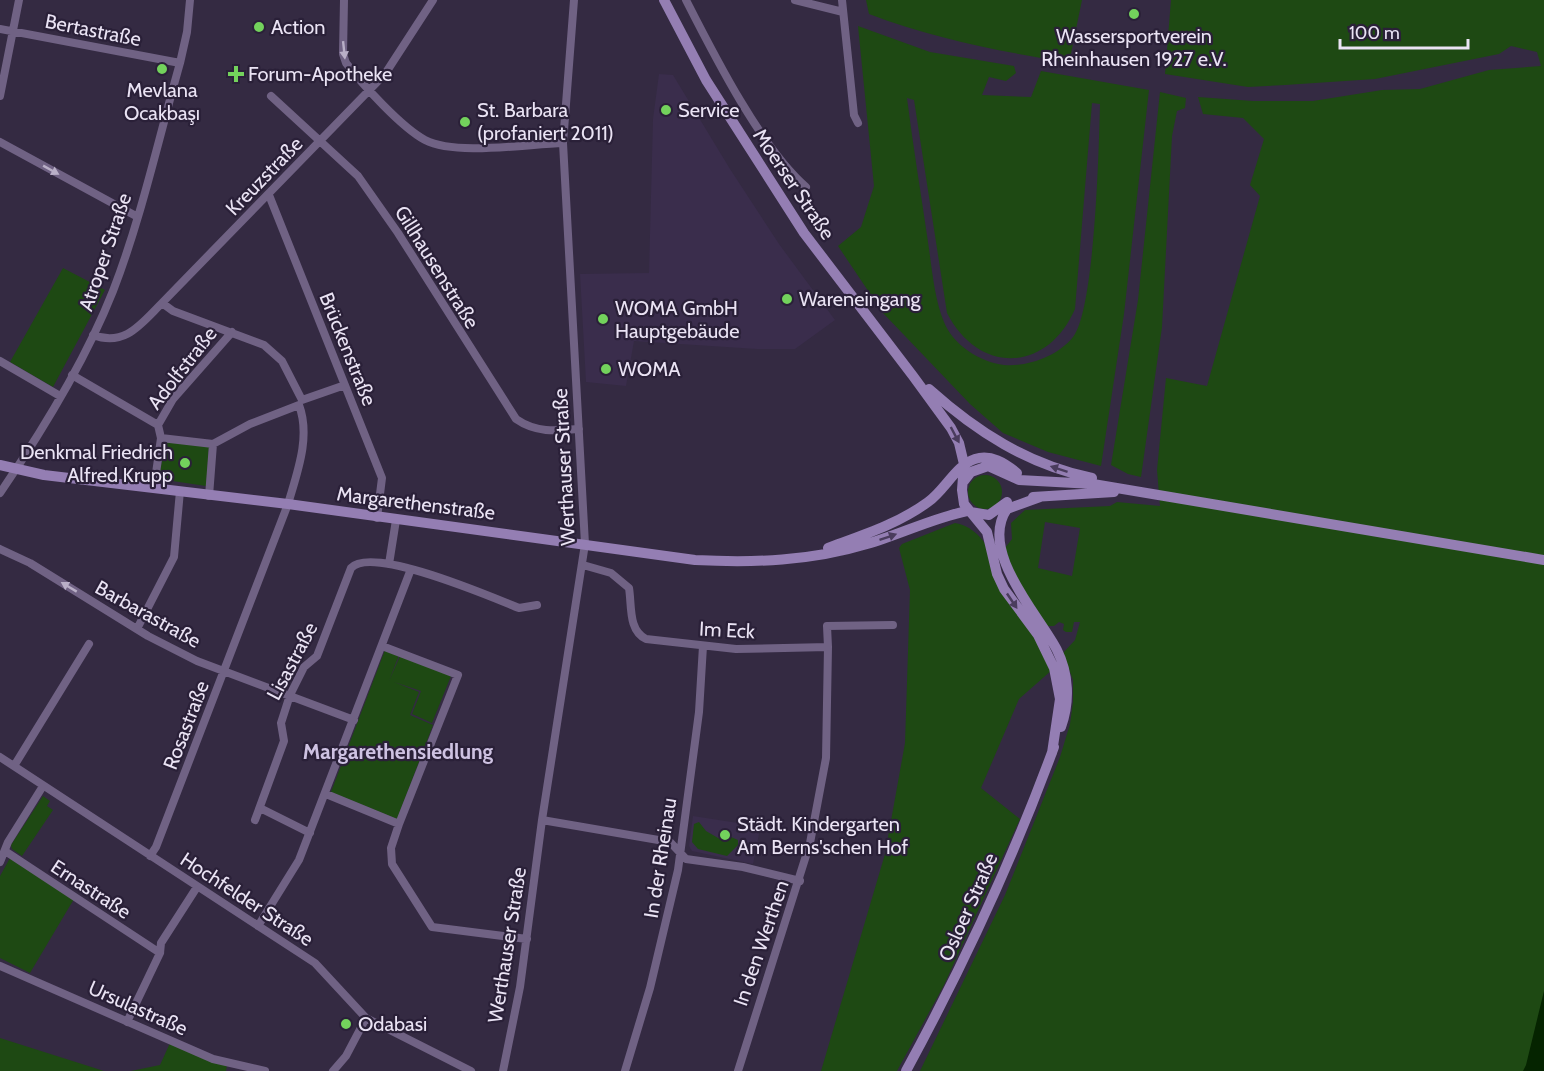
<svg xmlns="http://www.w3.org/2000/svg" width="1544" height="1071" viewBox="0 0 1544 1071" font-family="Cabin,sans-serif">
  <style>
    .built { fill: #3a2d4c }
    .green { fill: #1e4913; fill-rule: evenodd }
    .water { fill: #052400 }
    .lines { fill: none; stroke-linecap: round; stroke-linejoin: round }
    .street { stroke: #706284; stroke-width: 8 }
    .secondary { stroke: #947eb3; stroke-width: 10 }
    .oneway { fill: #b9afc7 }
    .oneway2 { fill: #4a3c5d }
    .poi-dot { fill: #73d25c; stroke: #2a2038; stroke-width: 2 }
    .labels { text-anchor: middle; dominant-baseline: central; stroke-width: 4.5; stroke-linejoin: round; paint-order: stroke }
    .poi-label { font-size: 20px; fill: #eae3f4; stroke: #2a2038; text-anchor: start }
    .street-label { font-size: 20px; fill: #eae3f4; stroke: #2a2038 }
    .neighbourhood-label { font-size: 21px; font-weight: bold; fill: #cec2e2; stroke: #2a2038 }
  </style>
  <rect width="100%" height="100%" fill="#342a42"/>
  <!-- built -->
  <path class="built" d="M 659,74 L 673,75 L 730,169 L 779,244 L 835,320 L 795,349 L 757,349 L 634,341 L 626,386 L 586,382 L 580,274 L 649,273 L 653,119 Z
    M 693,816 L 738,823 L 741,818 L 744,823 L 746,816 L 762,819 L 753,864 L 692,851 L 689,846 Z"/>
  <!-- green -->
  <path class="green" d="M 866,0 L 1082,0 L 1069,63 C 1000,51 934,39 869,14 Z
    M 1171,0 L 1544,0 L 1544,1025 L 1528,1071 L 920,1071 L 1005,895 L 1060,757 L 1070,724 L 1073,702 L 1073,680 L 1063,653 L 1075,640 L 1080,622 L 1074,622 L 1072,632 L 1066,632 L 1063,630 L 1064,624 L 1059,622 L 1054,626 L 1046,626 L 1014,575 L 1005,548 L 1012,539 L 1011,523 L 1025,510 L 1110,506 L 1117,502 L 1160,506 L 1157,470 L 1166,378 L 1207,386 L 1260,196 L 1250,185 L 1264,139 L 1243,118 L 1203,114 L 1198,97 L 1253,101 L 1313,101 L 1382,90 L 1420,89 L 1489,70 L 1541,66 L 1537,52 L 1511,46 L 1499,54 L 1375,79 L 1285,85 L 1248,87 L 1165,74 ZM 1045,522 L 1080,528 L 1072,576 L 1038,568 Z
    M 858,26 L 930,52 L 1014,66 L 1016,73 L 1006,81 L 989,77 L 982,95 L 1031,97 L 1041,71 L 1149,90 L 1124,314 L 1101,466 L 1048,452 L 1003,433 L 970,404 L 883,313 L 838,246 L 861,227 L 874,186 ZM 907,98 L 914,100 L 947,313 C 979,375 1047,373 1075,309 L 1092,103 L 1100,104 C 1099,146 1095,309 1073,337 C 1058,356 1028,367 1004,365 C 980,362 953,345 944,322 C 934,298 932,268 928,242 C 921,194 913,146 907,98 Z
    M 1160,92 L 1186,98 L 1185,108 L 1177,111 L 1172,136 L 1162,327 L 1141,477 L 1128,474 L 1111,465 L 1138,300 Z
    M 63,268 L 105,290 L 53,387 L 10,362 Z
    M 165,442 L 209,447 L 206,486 L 159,479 Z
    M968 492a17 17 0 1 1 34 0a17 17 0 1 1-34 0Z
    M 955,523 C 968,525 980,534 987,547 C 992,556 990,569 996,578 C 1015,609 1036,637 1052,670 L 1019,699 L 981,788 L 1020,819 L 944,985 L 897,1071 L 821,1071 L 885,854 L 905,743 L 910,590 L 899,548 L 902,544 Z
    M 385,650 L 399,655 L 389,681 L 400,656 L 451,676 L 432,723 L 412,714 L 421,691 L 394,682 L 419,692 L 410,715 L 433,725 L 397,819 L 331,792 Z
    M 43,796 L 50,801 L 47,806 L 53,810 L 22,856 L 12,849 L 11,845 Z
    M 699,822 L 706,831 L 725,842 L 731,837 L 738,840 L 738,845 L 727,856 L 698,849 L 692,842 L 694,824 Z
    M 10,858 L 74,899 L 30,973 L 0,958 L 0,876 Z
    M 0,1038 L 104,1071 L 0,1071 Z
    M 170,1043 L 227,1065 L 226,1071 L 131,1071 L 160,1065 Z"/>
  <!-- water -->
  <path class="water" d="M 1544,991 L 1544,1071 L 1523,1071 L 1526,1065 Z"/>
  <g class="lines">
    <!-- street -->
    <path class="street" d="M 344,0 L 343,54 L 346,63 C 363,85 401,127 425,140 C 456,156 527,144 563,143
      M 686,0 C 714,55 761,148 806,187
      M 795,0 L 843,12
      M 842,0 L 854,115 L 858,123
      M 0,29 L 180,63
      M 0,96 L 19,0
      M 271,96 L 358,176 L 398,233 L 516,419 C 536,433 556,431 579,429
      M 0,142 L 136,216
      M 269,195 L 382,478 L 377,518
      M 162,303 L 173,311 L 264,345 L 282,361 L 302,400
      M 93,335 C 125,347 141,324 162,303 L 385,74 L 433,0
      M 0,361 L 60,396
      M 72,375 L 158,425
      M 302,400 L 345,385
      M 158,425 L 173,399 L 232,332
      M 161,438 L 213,444 L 209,496
      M 213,444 L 250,424 L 299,405
      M 154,487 L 161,438 L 158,425
      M 0,493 C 43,430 85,362 113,291 C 141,219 159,137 180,63 L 187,32 L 190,0
      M 0,549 L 30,563 L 148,636 L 197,661 L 354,720
      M 389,564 L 396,520
      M 583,565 L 611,573 L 629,588 C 632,606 628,630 646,639 L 736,649 L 828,647 L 827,626 L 893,625
      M 138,627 L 174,557 L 180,491
      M 382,646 L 458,675 L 399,824 L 391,848 L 392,864 L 432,927 L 527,939
      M 0,757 L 315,963 L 366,1018 L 471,1071
      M 14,766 L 89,644
      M 326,794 L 399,824
      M 260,808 L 310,833
      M 255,820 L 284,741 L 281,723 L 290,695 L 304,667 L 317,656 L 351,568 C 372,545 491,597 519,608 L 537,605
      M 542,820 L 670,842 L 686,859 L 743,867 L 800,881
      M 5,851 L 160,953
      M 150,856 L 156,847 L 288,504 C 297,473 311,437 299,405
      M 0,862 L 8,842 L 43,786
      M 258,926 L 299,860 L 411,569
      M 0,966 L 213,1059 L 265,1071
      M 127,1022 L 160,953 L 161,943 L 197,887
      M 333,1071 L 346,1056 L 366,1018
      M 503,1071 L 520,987 L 542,820 L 585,544 L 563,143 L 574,0
      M 625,1071 L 650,988 L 678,870 L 699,712 L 703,646
      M 738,1071 L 810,843 L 826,758 L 828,647"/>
    <!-- secondary -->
    <path class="secondary" d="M 664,0 L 706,80 L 804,233 L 913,376 L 951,428 L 959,443 L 964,464 L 962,490 L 964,504 L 987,532 L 997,574 L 1004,589 L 1038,635 L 1054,668 L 1060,699 L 1052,753
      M 929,389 C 977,432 1027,464 1092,478
      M 0,465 L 44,475 L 288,504 L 695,560 C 754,563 811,561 867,544 C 901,534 933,518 967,511
      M 964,481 L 971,472 L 988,466 L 1019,480 L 1093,484 L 1544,560
      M 1033,497 L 1114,492
      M 1040,497 L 1007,509 C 978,551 1039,615 1057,650 C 1069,674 1070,702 1061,727
      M 970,512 L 989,515 L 1007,502
      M 828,548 C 863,535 898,524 928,502 C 945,490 956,465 975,459 C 991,454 1005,463 1017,473
      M 906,1071 C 963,966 1013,859 1054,747"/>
  </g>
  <!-- one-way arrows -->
  <defs><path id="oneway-solid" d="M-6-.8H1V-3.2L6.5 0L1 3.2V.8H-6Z" transform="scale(1.5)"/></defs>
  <g class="oneway">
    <use href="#oneway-solid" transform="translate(344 50) rotate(84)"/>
    <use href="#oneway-solid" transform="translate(51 170) rotate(29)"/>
    <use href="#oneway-solid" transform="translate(69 587) rotate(-149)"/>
  </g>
  <g class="oneway2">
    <use href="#oneway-solid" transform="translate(955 435) rotate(62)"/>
    <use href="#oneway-solid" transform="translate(1059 469) rotate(-162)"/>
    <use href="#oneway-solid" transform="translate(888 537) rotate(-19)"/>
    <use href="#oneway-solid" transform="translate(1012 601) rotate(56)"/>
  </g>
  <!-- markers -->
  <g class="poi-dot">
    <circle cx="1134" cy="14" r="6"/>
    <circle cx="259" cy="27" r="6"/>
    <circle cx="162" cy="69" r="6"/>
    <path d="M233 65h6v6h6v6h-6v6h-6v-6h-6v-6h6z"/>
    <circle cx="666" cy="110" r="6"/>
    <circle cx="465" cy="122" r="6"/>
    <circle cx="787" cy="299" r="6"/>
    <circle cx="603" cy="319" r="6"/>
    <circle cx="606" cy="369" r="6"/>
    <circle cx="185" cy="463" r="6"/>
    <circle cx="725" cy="835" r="6"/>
    <circle cx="346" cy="1024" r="6"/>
  </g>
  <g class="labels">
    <!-- poi labels -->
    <g class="poi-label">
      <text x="271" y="27">Action</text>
      <text x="1134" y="36" text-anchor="middle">Wassersportverein<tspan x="1134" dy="23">Rheinhausen 1927 e.V.</tspan></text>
      <text x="248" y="74">Forum-Apotheke</text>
      <text x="162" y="90" text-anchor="middle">Mevlana<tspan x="162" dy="23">Ocakbaşı</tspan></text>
      <text x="477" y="110">St. Barbara<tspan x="477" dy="23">(profaniert 2011)</tspan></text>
      <text x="678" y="110">Service</text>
      <text x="799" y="299">Wareneingang</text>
      <text x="615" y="308">WOMA GmbH<tspan x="615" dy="23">Hauptgebäude</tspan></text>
      <text x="618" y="369">WOMA</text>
      <text x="173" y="452" text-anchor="end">Denkmal Friedrich<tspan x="173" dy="23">Alfred Krupp</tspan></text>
      <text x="737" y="824">Städt. Kindergarten<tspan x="737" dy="23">Am Berns'schen Hof</tspan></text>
      <text x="358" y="1024">Odabasi</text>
    </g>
    <!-- street labels -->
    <g class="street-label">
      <text transform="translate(93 30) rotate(11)">Bertastraße</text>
      <text transform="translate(264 176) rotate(-46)">Kreuzstraße</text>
      <text transform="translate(794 184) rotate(56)">Moerser Straße</text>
      <text transform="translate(105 252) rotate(-71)">Atroper Straße</text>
      <text transform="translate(437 267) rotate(58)">Gillhausenstraße</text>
      <text transform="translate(348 349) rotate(68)">Brückenstraße</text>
      <text transform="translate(182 368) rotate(-52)">Adolfstraße</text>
      <text transform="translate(564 467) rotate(-93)">Werthauser Straße</text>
      <text transform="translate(416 503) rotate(7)">Margarethenstraße</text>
      <text transform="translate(148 614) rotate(29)">Barbarastraße</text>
      <text transform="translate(727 630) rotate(3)">Im Eck</text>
      <text transform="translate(292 661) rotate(-62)">Lisastraße</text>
      <text transform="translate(186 725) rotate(-69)">Rosastraße</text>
      <text transform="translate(660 858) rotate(-81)">In der Rheinau</text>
      <text transform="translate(91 889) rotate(33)">Ernastraße</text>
      <text transform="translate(247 899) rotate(33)">Hochfelder Straße</text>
      <text transform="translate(968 907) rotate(-66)">Osloer Straße</text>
      <text transform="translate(761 943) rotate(-71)">In den Werthen</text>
      <text transform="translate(507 945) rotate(-81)">Werthauser Straße</text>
      <text transform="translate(138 1008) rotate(24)">Ursulastraße</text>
    </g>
    <!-- neighbourhood labels -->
    <g class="neighbourhood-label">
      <text x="398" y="751">Margarethensiedlung</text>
    </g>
  </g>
  <!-- scale -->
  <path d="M1340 39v9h128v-9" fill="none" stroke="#eae3f4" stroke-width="3"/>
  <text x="1349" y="39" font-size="18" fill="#eae3f4" stroke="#2a2038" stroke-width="4.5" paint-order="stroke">100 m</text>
</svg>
